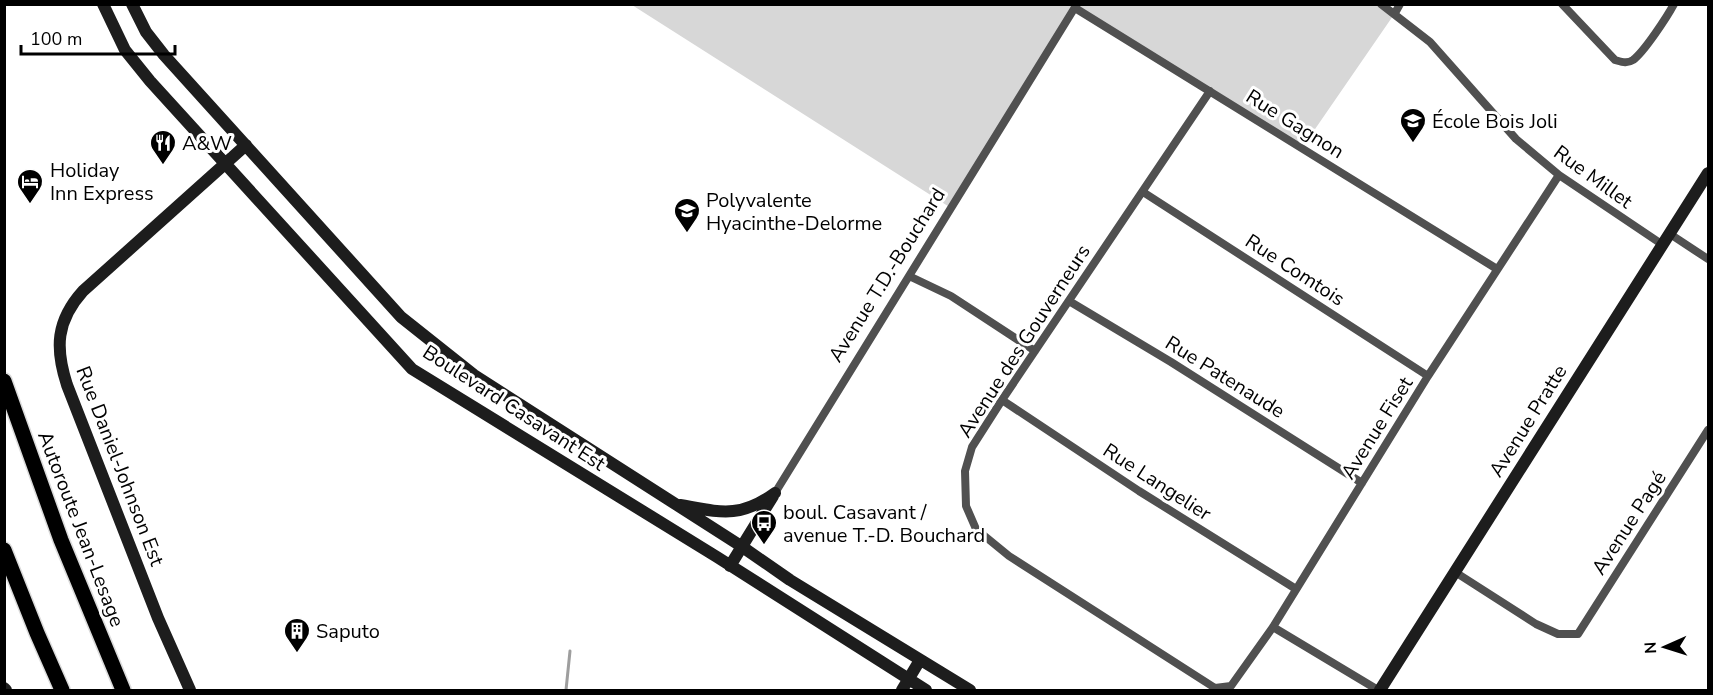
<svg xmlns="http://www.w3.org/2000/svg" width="1713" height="695" viewBox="0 0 1713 695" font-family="'Nunito Sans',sans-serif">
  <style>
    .green { fill: #d7d7d7 }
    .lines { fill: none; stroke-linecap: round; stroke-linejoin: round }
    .stream { stroke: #9e9e9e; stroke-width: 3 }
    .highway-casing { stroke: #dbdbdb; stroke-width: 18 }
    .street { stroke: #505050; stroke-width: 8 }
    .secondary { stroke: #1d1d1d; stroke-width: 12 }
    .highway { stroke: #000; stroke-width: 15 }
    .labels { text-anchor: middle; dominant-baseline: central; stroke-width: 6; stroke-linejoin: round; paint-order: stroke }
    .poi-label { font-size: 20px; fill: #000; stroke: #fff; text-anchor: start }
    .street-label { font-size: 20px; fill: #000; stroke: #fff }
  </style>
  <rect width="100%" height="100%" fill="#fff"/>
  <!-- green -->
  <path class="green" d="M 1381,4 L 1395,13 L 1302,148 L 1075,8 L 951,208 L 632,5 Z"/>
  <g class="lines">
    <!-- stream -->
    <path class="stream" d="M 566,690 L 570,651"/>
    <defs>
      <path id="highway" d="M 4,381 L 61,540 L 123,690
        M 4,550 L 37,633 L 62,690"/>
    </defs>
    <!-- highway casing -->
    <use href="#highway" class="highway-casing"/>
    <!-- street -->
    <path class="street" d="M 1381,4 L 1430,42 L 1516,139 L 1559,175 L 1663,245
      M 1562,4 L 1615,60 C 1622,62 1627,64 1633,60 C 1644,52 1667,17 1674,4
      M 1075,8 L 1497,269
      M 1395,13 L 1400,4
      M 1210,91 L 1002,400 L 972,447 L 965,471 L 966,506 L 976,529 L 1009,556 L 1215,688 L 1231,686 L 1273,627 L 1428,376 L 1559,175
      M 1143,192 L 1428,376
      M 1670,234 L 1708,259
      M 909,276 L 951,296 L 1035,351
      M 1069,301 L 1171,362 L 1362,483
      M 1002,400 L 1139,491 L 1296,589
      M 775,493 L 1077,4
      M 1455,572 L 1536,624 L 1558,634 L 1578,634 L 1708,430
      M 1273,627 L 1378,690"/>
    <!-- secondary -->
    <path class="secondary" d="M 103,4 L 125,50 L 150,81 L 412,369 L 717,557 L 926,690
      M 132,4 L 146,32 L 164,55 L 401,317 L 474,375 L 741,546 L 790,580 L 970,690
      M 680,505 C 720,512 739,519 775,493
      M 730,566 L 773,496
      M 4,688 L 6,690
      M 190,690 L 158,618 L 67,385 C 55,348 56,321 83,291 L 246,145
      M 902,690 L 920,660
      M 1380,690 L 1708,173"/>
    <!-- highway -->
    <use href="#highway" class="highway"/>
  </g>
  <!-- icons -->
  <defs>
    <symbol id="school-pin" viewBox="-11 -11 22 30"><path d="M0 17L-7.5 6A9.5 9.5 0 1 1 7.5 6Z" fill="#000" stroke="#fff"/><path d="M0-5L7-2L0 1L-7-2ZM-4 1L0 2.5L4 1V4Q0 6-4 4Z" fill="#fff"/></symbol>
    <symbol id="restaurant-pin" viewBox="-11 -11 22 30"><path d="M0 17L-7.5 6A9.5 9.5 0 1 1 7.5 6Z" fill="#000" stroke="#fff"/><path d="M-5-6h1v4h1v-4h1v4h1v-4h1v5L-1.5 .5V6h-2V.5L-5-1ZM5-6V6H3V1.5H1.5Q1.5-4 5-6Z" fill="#fff"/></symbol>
    <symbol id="hotel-pin" viewBox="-11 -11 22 30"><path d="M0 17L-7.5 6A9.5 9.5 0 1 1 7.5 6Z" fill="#000" stroke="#fff"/><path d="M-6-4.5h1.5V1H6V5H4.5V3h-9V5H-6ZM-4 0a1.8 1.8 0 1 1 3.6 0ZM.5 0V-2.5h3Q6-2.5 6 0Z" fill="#fff"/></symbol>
    <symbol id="bus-pin" viewBox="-11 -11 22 30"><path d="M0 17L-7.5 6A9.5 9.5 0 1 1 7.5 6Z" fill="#000" stroke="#fff"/><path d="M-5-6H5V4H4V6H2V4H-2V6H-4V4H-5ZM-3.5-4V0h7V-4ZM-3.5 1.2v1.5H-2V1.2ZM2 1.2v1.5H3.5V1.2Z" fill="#fff"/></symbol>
    <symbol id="building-pin" viewBox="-11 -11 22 30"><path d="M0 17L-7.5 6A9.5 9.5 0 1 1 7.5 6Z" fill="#000" stroke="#fff"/><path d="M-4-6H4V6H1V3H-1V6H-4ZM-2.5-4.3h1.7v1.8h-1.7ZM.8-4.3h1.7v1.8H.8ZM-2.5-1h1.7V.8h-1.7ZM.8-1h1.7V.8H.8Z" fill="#fff"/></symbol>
  </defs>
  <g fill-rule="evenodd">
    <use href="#school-pin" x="1398" y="106" width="30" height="40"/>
    <use href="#restaurant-pin" x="148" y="128" width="30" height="40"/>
    <use href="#hotel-pin" x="15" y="167" width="30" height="40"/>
    <use href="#school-pin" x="672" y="196" width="30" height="40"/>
    <use href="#bus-pin" x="749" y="508" width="30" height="40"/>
    <use href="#building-pin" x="282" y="616" width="30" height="40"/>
  </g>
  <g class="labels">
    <!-- poi labels -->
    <g class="poi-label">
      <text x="1432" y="121">École Bois Joli</text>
      <text x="182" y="143">A&amp;W</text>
      <text x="50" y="170">Holiday<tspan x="50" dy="23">Inn Express</tspan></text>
      <text x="706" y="200">Polyvalente<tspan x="706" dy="23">Hyacinthe-Delorme</tspan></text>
      <text x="783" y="512">boul. Casavant /<tspan x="783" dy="23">avenue T.-D. Bouchard</tspan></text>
      <text x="316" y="631">Saputo</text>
    </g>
    <!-- street labels -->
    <g class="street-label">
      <text transform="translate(1295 124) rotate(32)">Rue Gagnon</text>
      <text transform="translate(1593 177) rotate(36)">Rue Millet</text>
      <text transform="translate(1295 270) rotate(33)">Rue Comtois</text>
      <text transform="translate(887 275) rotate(-58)">Avenue T.D.-Bouchard</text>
      <text transform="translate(1024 341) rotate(-57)">Avenue des Gouverneurs</text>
      <text transform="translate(1225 377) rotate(32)">Rue Patenaude</text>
      <text transform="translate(514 408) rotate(33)">Boulevard Casavant Est</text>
      <text transform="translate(1528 421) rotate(-58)">Avenue Pratte</text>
      <text transform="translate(1377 428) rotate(-58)">Avenue Fiset</text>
      <text transform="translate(120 466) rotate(69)">Rue Daniel-Johnson Est</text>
      <text transform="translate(1157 482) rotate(33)">Rue Langelier</text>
      <text transform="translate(1629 523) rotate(-57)">Avenue Pagé</text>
      <text transform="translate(81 529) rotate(69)">Autoroute Jean-Lesage</text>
    </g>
  </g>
  <!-- border -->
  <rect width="1713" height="695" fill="none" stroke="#000000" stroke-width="12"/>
  <!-- north arrow -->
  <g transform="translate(1665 647) rotate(267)" stroke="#ffffff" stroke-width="4.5" paint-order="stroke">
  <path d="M0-4.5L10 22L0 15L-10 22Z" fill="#000000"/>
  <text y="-9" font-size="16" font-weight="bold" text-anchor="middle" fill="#000000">N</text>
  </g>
  <!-- scale -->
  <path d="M21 45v9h154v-9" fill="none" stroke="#000000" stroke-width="3"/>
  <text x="30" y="45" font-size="18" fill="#000000" stroke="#ffffff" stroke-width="4.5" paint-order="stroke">100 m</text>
</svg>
